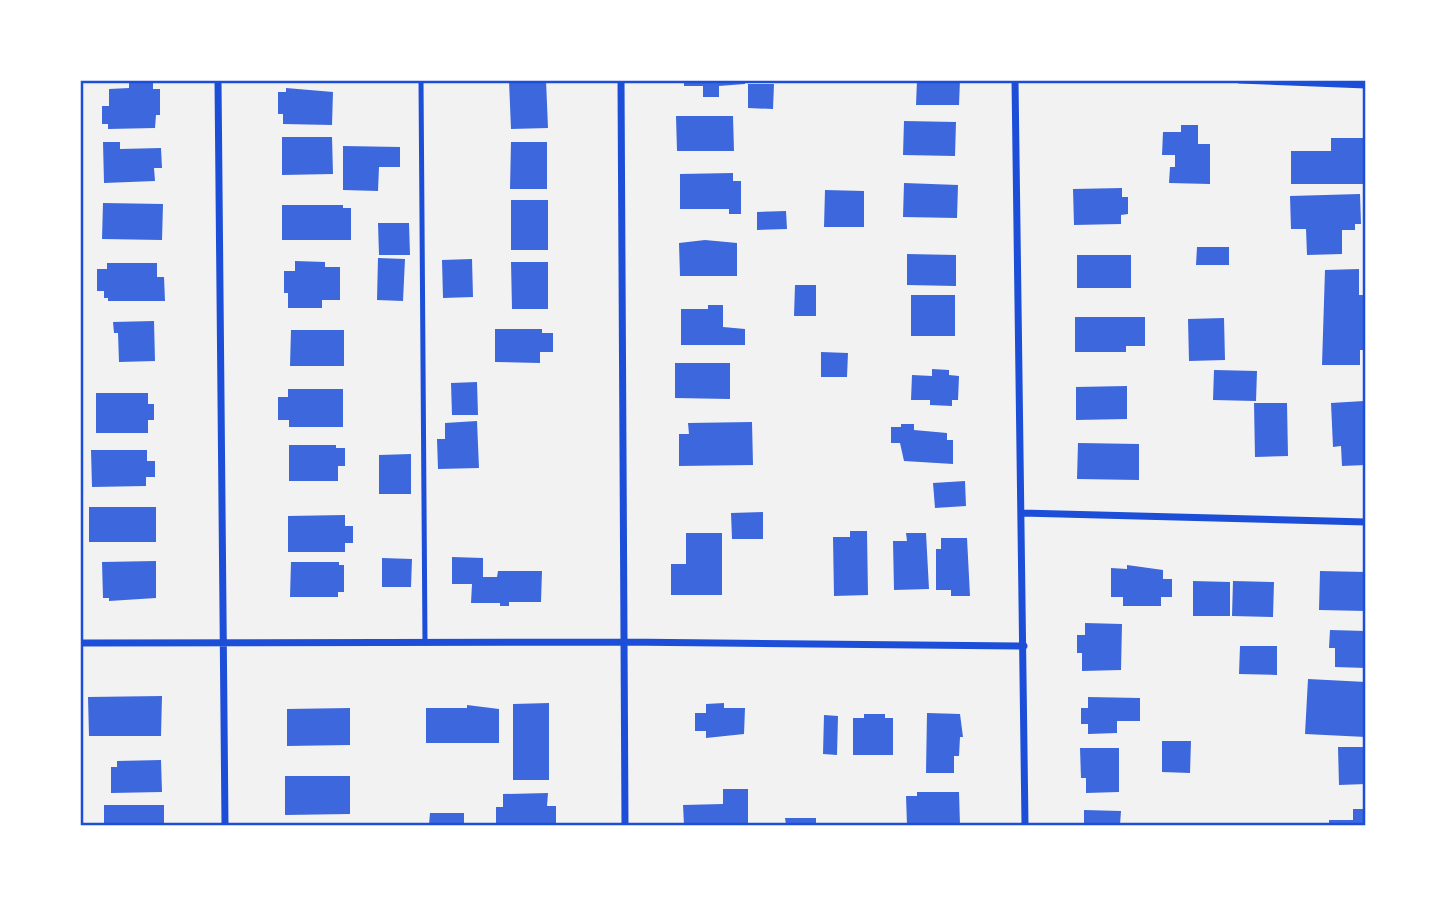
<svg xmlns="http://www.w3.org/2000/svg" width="1446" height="906" viewBox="0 0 1446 906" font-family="Signika,sans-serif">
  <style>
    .building { fill: #3d67dc }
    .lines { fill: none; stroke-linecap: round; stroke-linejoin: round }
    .service { stroke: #1d4ed8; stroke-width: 5 }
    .minor { stroke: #1d4ed8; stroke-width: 7 }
    .neatline { fill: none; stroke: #1d4ed8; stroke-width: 2.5 }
  </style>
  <rect width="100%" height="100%" fill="#f2f2f2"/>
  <!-- building -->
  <path class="building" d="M 129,80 L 153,80 L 153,89 L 160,89 L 160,115 L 156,115 L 155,128 L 108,129 L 108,124 L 102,124 L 102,106 L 109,106 L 109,89 L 129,88 Z
    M 546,80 L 548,128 L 511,129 L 509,81 Z
    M 684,80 L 745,80 L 745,84 L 719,86 L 719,97 L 703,97 L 703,86 L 684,86 Z
    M 917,80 L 960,80 L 959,105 L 916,105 Z
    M 748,84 L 774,84 L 773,109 L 748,108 Z
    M 286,88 L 333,92 L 332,125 L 283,124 L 283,114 L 278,114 L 278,92 L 286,92 Z
    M 676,116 L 733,116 L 734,151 L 677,151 Z
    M 904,121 L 956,122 L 955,156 L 903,155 Z
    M 1181,125 L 1198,125 L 1198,144 L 1210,144 L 1210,184 L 1169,183 L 1170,167 L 1175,167 L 1175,155 L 1162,155 L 1163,132 L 1181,132 Z
    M 282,137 L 332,137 L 333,174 L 282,175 Z
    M 1331,138 L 1366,138 L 1366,184 L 1291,184 L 1291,151 L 1331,151 Z
    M 103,142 L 120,142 L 120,149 L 161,148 L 162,168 L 154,168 L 155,181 L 104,183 Z
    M 511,142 L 547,142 L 547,189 L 510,189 Z
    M 343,146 L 400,147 L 400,167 L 379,167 L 378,191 L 343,190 Z
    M 733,173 L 733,181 L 741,181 L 741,214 L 729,214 L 729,209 L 680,209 L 680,174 Z
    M 904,183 L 958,185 L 957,218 L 903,217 Z
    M 1122,188 L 1122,197 L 1128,197 L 1128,214 L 1121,215 L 1121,224 L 1074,225 L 1073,189 Z
    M 825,190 L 864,191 L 864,227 L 824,227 Z
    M 1360,194 L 1361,224 L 1355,224 L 1355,230 L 1342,230 L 1342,254 L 1307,255 L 1306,229 L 1291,229 L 1290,196 Z
    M 511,200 L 548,200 L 548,250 L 511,250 Z
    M 103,203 L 163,204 L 162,240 L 102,239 Z
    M 282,205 L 343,205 L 343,208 L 351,208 L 351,240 L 282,240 Z
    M 786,211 L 787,229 L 757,230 L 757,212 Z
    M 378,223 L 409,223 L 410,255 L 379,255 Z
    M 705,240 L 737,243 L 737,276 L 680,276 L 679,243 Z
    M 1197,247 L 1229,247 L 1229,265 L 1196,265 Z
    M 907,254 L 956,255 L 956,286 L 907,285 Z
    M 1077,255 L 1131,255 L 1131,288 L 1077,288 Z
    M 378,258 L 405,259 L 403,301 L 377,300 Z
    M 472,259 L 473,297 L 443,298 L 442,260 Z
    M 295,261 L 325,262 L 325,267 L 340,267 L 340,300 L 322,300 L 322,308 L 288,308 L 288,293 L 284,293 L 284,271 L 295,271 Z
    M 511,262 L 548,262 L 548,309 L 512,309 Z
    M 107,263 L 157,263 L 157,277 L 164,277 L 165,301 L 108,301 L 108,298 L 104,298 L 104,291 L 97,291 L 97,269 L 107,269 Z
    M 1359,269 L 1359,295 L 1363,295 L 1363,350 L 1360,350 L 1360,365 L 1322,365 L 1325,270 Z
    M 795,285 L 816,285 L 816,316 L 794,316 Z
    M 911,295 L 955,295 L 955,336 L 911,336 Z
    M 708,305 L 723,305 L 723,327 L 745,329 L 745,345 L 681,345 L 681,309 L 708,309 Z
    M 1075,317 L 1145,317 L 1145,346 L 1126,346 L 1126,352 L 1075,352 Z
    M 1224,318 L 1225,360 L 1189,361 L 1188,319 Z
    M 154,321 L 155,361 L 119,362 L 118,333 L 114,333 L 113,322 Z
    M 495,329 L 542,329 L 542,333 L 553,333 L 553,352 L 540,352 L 540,363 L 495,362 Z
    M 291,330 L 344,330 L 344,366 L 290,366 Z
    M 821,352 L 848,353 L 847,377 L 821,377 Z
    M 675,363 L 730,363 L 730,399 L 675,398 Z
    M 932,369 L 949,370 L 949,375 L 959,376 L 958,400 L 952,400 L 952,406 L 930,405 L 930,400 L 911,400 L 912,375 L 932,376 Z
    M 1214,370 L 1257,371 L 1256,401 L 1213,400 Z
    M 477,382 L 478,415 L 452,415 L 451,383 Z
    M 1127,386 L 1127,419 L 1076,420 L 1076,387 Z
    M 288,389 L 343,389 L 343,427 L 289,427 L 289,420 L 278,420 L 278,397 L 288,397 Z
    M 96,393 L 148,393 L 148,404 L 154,404 L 154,420 L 148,420 L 148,433 L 96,433 Z
    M 1364,401 L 1366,465 L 1342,466 L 1341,446 L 1333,447 L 1331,403 Z
    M 1254,403 L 1287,403 L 1288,456 L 1255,457 Z
    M 477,421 L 479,468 L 438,469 L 437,439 L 445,439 L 445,423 Z
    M 752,422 L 753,465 L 679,466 L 679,434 L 689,434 L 688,423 Z
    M 901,424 L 914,424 L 914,430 L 947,433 L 947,440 L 953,440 L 953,464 L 904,461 L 900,443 L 891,443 L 891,427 L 901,427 Z
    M 1078,443 L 1139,444 L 1139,480 L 1077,479 Z
    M 289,445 L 336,445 L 336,448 L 345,448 L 345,466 L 338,466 L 338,481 L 289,481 Z
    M 91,450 L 147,450 L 147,461 L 155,461 L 155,477 L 146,477 L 146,486 L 92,487 Z
    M 411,454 L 411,494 L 379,494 L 379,455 Z
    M 965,481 L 966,506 L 935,508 L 933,483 Z
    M 89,507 L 156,507 L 156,542 L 89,542 Z
    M 763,512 L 763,539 L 732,539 L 731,513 Z
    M 345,515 L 345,526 L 353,526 L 353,543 L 345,543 L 345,552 L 288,552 L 288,516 Z
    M 850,531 L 867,531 L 868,595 L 834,596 L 833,537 L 850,537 Z
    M 686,533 L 722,533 L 722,595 L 671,595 L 671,564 L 686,564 Z
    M 906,533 L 926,533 L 929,589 L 894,590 L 893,541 L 907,541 Z
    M 941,538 L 967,538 L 970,596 L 951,596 L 951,590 L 936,590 L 936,549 L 941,549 Z
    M 452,557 L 483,558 L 483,577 L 497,577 L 498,571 L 542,571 L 541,602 L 509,602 L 509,606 L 500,606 L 500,603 L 471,603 L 472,584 L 452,584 Z
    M 382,558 L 412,559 L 411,587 L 382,587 Z
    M 156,561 L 156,598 L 109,601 L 109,598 L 103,598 L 102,562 Z
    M 291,562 L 339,562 L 339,565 L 344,565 L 344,592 L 338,592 L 338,597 L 290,597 Z
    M 1127,565 L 1163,570 L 1163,579 L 1172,579 L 1172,597 L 1161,597 L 1161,606 L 1123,606 L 1123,597 L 1111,597 L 1111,568 L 1127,569 Z
    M 1320,571 L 1366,572 L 1366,611 L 1319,610 Z
    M 1193,581 L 1230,582 L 1230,616 L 1193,616 Z
    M 1233,581 L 1274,582 L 1273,617 L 1232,616 Z
    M 1085,623 L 1122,624 L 1121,670 L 1082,671 L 1082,653 L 1077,653 L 1077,635 L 1085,635 Z
    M 1330,630 L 1366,631 L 1366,668 L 1335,667 L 1335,648 L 1329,648 Z
    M 1240,646 L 1277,646 L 1277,675 L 1239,674 Z
    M 1308,679 L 1366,682 L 1366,737 L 1305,734 Z
    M 162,696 L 161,736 L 89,736 L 88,697 Z
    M 1088,697 L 1140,698 L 1140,721 L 1117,721 L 1117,733 L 1088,734 L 1088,724 L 1081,724 L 1081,708 L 1088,708 Z
    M 549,703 L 549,780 L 513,780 L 513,704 Z
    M 724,703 L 724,708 L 745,708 L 744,734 L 706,738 L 706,731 L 695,731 L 695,713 L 706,713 L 706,704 Z
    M 467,705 L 499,709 L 499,743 L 426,743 L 426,708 L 467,708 Z
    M 350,708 L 350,745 L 287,746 L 287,709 Z
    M 927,713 L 960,714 L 963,737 L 960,737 L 959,756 L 954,756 L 954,773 L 926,773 Z
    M 864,714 L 885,714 L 885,718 L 893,718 L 893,755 L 853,755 L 853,718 L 864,718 Z
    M 824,715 L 838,716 L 837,755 L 823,754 Z
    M 1162,741 L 1191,741 L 1190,773 L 1162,772 Z
    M 1338,747 L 1366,747 L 1366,784 L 1339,785 Z
    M 1080,748 L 1119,748 L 1119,792 L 1086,793 L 1086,778 L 1081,778 Z
    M 161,760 L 162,792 L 111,793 L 111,767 L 117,767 L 117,761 Z
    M 285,776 L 350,776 L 350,814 L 285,815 Z
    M 723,789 L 748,789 L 748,825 L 684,825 L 683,805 L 723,804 Z
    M 917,792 L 959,792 L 960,825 L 907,825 L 906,796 L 917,796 Z
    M 548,793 L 547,806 L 556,806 L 556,825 L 496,825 L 496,807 L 503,807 L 503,794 Z
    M 104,805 L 164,805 L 164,825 L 104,825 Z
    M 1353,809 L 1366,809 L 1366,825 L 1329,825 L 1329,820 L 1353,820 Z
    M 1084,810 L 1121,811 L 1120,825 L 1084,825 Z
    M 430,813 L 464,813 L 464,825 L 429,825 Z
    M 785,818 L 816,818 L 816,825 L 786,825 Z"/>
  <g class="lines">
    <!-- service -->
    <path class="service" d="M 421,80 L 425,643"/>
    <!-- minor -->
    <path class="minor" d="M 218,80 L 225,825
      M 621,80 L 625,825
      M 1015,80 L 1025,825
      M 1239,80 L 1366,85
      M 1022,513 L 1366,522
      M 80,643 L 623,642 L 1024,646"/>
  </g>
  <!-- border -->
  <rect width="1446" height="906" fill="none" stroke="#ffffff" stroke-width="164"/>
  <rect x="82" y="82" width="1282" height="742" class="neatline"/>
</svg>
